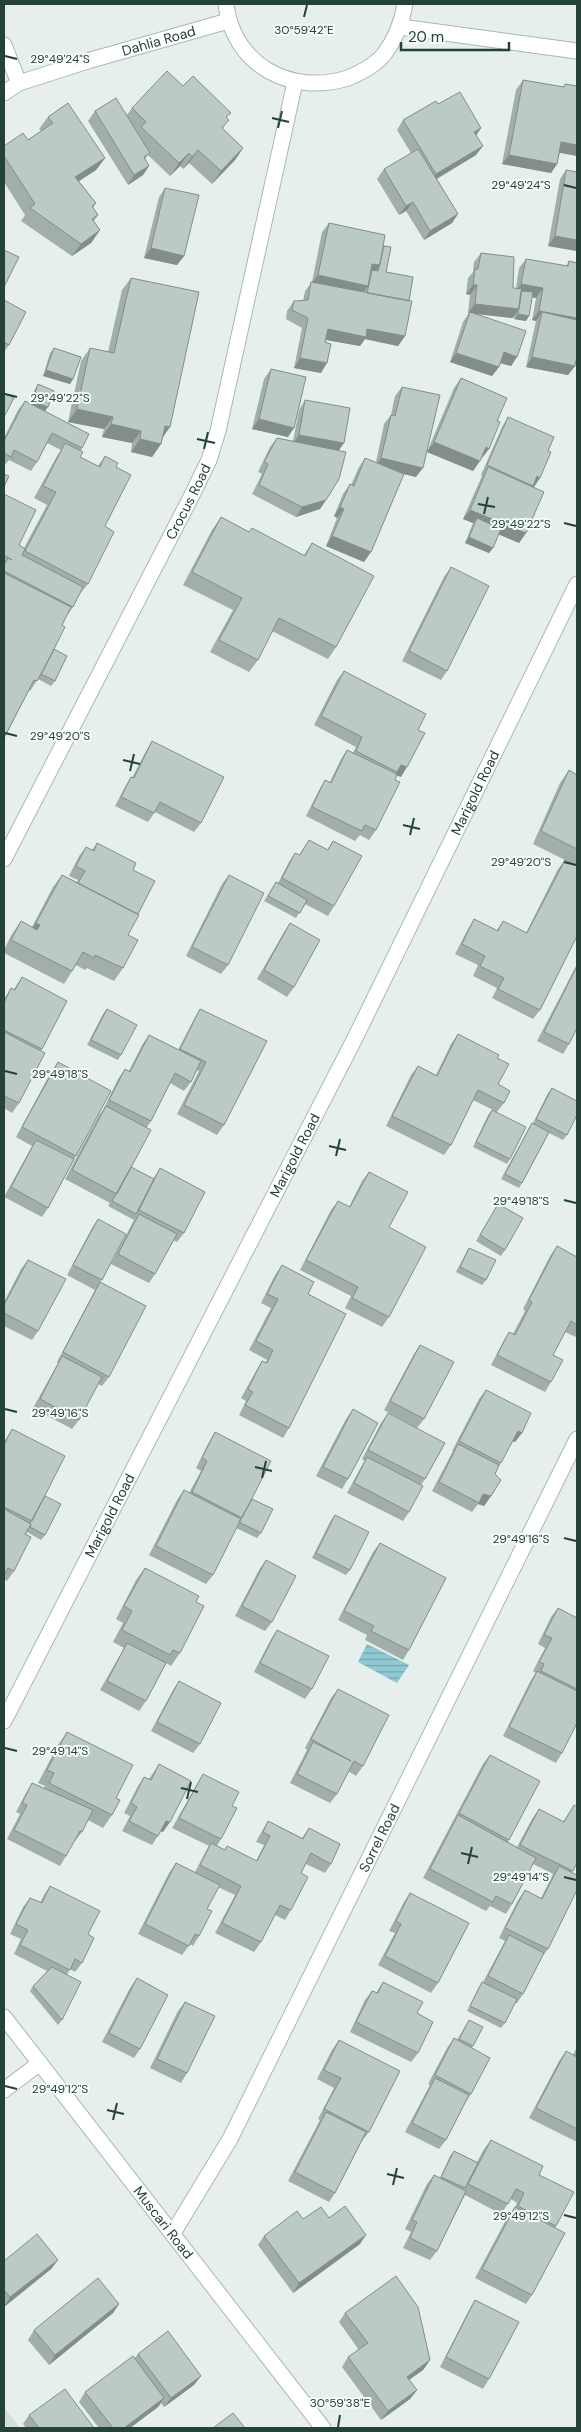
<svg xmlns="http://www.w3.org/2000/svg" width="581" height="2432" viewBox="0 0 581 2432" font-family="'DM Sans',sans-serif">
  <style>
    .built { fill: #d4dfda }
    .water { fill: url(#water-rules) }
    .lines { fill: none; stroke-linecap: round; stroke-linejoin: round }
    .service-casing { stroke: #a8b8b2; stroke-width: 17 }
    .minor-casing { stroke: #a8b8b2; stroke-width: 17 }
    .service { stroke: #fff; stroke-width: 15 }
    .minor { stroke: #fff; stroke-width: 15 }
    .wall { fill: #a1aea9 }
    .shaded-wall { fill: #838d89 }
    .building { fill: #bbcac4; stroke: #838d89 }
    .ticks { fill: none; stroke: #24423a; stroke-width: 2 }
    .labels { text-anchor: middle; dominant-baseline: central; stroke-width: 4; stroke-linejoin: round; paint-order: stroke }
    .street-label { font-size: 14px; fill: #24423a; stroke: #f7fbf9 }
    .ticks-label { font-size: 12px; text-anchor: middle; fill: #24423a; stroke: #f7fbf9; stroke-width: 4; stroke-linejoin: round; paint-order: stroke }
  </style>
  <defs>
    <pattern id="water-rules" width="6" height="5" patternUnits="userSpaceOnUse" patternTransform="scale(1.25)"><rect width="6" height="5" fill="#8ec9d4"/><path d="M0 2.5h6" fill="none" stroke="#74a5ad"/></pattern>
  </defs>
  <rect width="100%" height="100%" fill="#e6efeb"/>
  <!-- built -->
  <path class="built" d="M 4,2407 L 20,2428 L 4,2428 Z"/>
  <!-- water -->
  <path class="water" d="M 367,1644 L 409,1665 L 397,1683 L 358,1662 Z"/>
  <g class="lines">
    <defs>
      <path id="service" d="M 4,2090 L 40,2063"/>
      <g id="minor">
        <path d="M 226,4 C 233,65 291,96 348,78 C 360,73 377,64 385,53 C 397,37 402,22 405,4"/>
        <path d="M 401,27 L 577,51"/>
        <path d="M 4,45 L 19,83"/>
        <path id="s1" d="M 4,93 L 19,83 L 91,60 L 228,21"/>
        <path id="s2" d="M 4,859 L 192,495 L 209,460 L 218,431 L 295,82"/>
        <path id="s3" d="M 4,1721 L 355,1038 L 577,584"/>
        <path id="s4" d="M 4,2017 L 323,2428"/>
        <path id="s5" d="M 173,2233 L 230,2139 L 577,1439"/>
      </g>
    </defs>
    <!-- service casing -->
    <use href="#service" class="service-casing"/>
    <!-- minor casing -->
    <use href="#minor" class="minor-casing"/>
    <!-- service -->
    <use href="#service" class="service"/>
    <!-- minor -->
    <use href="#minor" class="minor"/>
  </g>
  <!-- wall -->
  <path class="wall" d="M 523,80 L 563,87 L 565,84 L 577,86 L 577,156 L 560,152 L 557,164 L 551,173 L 502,164 L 516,90 Z
    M 183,86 L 227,118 L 223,129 L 243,148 L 235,160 L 212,184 L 189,163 L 183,169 L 180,166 L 170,176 L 148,155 L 145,159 L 149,166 L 143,175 L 128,185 L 88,121 L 95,111 L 127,115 L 132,108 Z
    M 438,104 L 481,128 L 476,135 L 476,155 L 437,179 L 458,214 L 452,223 L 424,240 L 406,211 L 399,215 L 377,179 L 384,169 L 411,153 L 397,130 L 403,120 Z
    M 48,117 L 105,158 L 96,170 L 79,181 L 96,203 L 93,208 L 98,215 L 94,221 L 100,230 L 91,243 L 72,256 L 21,221 L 25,215 L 4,182 L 4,146 L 28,140 L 41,131 L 39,129 Z
    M 566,170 L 577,251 L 548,246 L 560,179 Z
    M 165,188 L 184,256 L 177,265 L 144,258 L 159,197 Z
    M 329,223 L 383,248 L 386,272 L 409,301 L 405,336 L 398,346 L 365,339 L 360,346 L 326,340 L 321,373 L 294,368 L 302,328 L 286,319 L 287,311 L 294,301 L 303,301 L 305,291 L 312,282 L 322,232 Z
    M 481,253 L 513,288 L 516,288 L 519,268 L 526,259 L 566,266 L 569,261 L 575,366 L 568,375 L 526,367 L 536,321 L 532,320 L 536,298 L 532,297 L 529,316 L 526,321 L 514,319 L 515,315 L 513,318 L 475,314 L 517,357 L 511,366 L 500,363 L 499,367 L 492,376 L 450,362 L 463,322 L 469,313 L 468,313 L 470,295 L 466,294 L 468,278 L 473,272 L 474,262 Z
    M 131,278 L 163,437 L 161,444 L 152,457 L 131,452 L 132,443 L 102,437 L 104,429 L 68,422 L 81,361 L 90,348 L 108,352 L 122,290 Z
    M 4,300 L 9,345 L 4,352 Z
    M 54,348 L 73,379 L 70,384 L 43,376 L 50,353 Z
    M 271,369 L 288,437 L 252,429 L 264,379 Z
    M 461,378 L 497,421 L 482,458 L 481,458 L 473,471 L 427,452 L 454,388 Z
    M 38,384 L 48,407 L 45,411 L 82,448 L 81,451 L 80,457 L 98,466 L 105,456 L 116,467 L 105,526 L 88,584 L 78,596 L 73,607 L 66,617 L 62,625 L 54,649 L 55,681 L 51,686 L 38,679 L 30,691 L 29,690 L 4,739 L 4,494 L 19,545 L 24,548 L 47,505 L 34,498 L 57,456 L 61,450 L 47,443 L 37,462 L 31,471 L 9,460 L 4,466 L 4,438 L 18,410 L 25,401 L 29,403 L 35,389 Z
    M 402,387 L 416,477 L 404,474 L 364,562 L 326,546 L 337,518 L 334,516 L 343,494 L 350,484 L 351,485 L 359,467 L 365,458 L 376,462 L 384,424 L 391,415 L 395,396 Z
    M 305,400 L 338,451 L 326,500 L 320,509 L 296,517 L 252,494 L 262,474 L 258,472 L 270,447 L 277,438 L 293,441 L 299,410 Z
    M 508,417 L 534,487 L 526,533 L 519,543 L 499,534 L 493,548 L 489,553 L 465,543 L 473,523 L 463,519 L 482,476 L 481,475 L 502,427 Z
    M 221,517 L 249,532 L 304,555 L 312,543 L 336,647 L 328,659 L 272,631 L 258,660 L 249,672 L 210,652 L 233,610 L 183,585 L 212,530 Z
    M 451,567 L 447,671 L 441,680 L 402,661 L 444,577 Z
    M 344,671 L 418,730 L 401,777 L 397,775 L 395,780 L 376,830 L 369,840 L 360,835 L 355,841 L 306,816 L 319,790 L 325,780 L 330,782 L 341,759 L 347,750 L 353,753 L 356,747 L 314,725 L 337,680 Z
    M 152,741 L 201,823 L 194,832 L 155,812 L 148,822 L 115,806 L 125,787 L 131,777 L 132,778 L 146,751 Z
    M 569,770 L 577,775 L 577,936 L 540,1010 L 533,1019 L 492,998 L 497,988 L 473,976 L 478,965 L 455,954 L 468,929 L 474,919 L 496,931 L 503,921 L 526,933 L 558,869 L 565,860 L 533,844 L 560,783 Z
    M 309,840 L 327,850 L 333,841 L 334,906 L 328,916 L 305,904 L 296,918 L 264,901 L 276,882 L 278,883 L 289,862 L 295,853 L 299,855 Z
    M 97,843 L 133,870 L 128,935 L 123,968 L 114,981 L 87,968 L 85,970 L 76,965 L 64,984 L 4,953 L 4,950 L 12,934 L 21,921 L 32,927 L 53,887 L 62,875 L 77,882 L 78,880 L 69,876 L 79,856 L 86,847 L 92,850 Z
    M 229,875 L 228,965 L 221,974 L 186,956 L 222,884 Z
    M 290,923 L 294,987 L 287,997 L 257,979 L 284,932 Z
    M 577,964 L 577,1028 L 569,1044 L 563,1054 L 537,1041 L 574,970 Z
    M 22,977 L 42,1049 L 19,1103 L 12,1113 L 4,1108 L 4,999 L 11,988 L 14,989 Z
    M 107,1009 L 121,1055 L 118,1060 L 87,1045 L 103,1014 Z
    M 200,1009 L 224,1125 L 217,1135 L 177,1114 L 199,1071 L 197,1070 L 191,1082 L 184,1091 L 170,1083 L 151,1121 L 147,1127 L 131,1167 L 153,1179 L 160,1168 L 184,1233 L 177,1242 L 173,1240 L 155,1274 L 149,1283 L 111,1264 L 134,1220 L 108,1206 L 110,1203 L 65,1179 L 99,1115 L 103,1110 L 118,1079 L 125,1069 L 129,1071 L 142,1045 L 149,1035 L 178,1050 L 194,1019 Z
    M 458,1034 L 497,1058 L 498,1084 L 504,1103 L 497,1112 L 473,1100 L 451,1145 L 444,1155 L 386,1126 L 411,1075 L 418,1066 L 436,1075 L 451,1044 Z
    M 58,1062 L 76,1156 L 48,1208 L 42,1217 L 4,1197 L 32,1146 L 16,1137 L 51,1072 Z
    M 552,1088 L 567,1135 L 563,1140 L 549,1133 L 522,1183 L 519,1188 L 501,1179 L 529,1128 L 532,1123 L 533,1123 L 548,1093 Z
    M 492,1110 L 510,1159 L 507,1164 L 473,1147 L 488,1115 Z
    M 369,1172 L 389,1227 L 389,1317 L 382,1327 L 345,1308 L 351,1296 L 300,1270 L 331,1210 L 338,1201 L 349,1207 L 362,1181 Z
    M 498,1204 L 505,1250 L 501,1256 L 476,1241 Z
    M 98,1219 L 102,1280 L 100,1282 L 109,1377 L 102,1386 L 98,1384 L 79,1420 L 72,1429 L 33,1408 L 58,1363 L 57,1362 L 95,1290 L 67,1275 L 92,1228 Z
    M 557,1246 L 577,1257 L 577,1336 L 576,1337 L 565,1332 L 553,1355 L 551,1382 L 545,1392 L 491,1365 L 503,1342 L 509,1332 L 513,1334 L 525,1311 L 523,1309 L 550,1256 Z
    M 469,1248 L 486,1280 L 482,1285 L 456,1272 L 466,1253 Z
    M 28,1260 L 38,1331 L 32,1340 L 4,1326 L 4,1302 L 21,1269 Z
    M 282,1265 L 308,1294 L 289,1428 L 283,1438 L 239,1415 L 246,1401 L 241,1398 L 256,1371 L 262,1361 L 265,1363 L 267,1360 L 249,1350 L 271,1308 L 261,1303 L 275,1275 Z
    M 420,1345 L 424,1419 L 417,1428 L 384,1410 L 414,1354 Z
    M 486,1390 L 522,1433 L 515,1442 L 512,1441 L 495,1474 L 491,1496 L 484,1506 L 478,1504 L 472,1512 L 432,1491 L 453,1451 L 452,1451 L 479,1399 Z
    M 353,1409 L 348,1479 L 342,1489 L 316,1476 L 346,1419 Z
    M 388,1413 L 425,1479 L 421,1485 L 409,1512 L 403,1521 L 347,1493 L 361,1467 L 365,1461 L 362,1459 L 381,1423 Z
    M 12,1429 L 45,1496 L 45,1535 L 41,1540 L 27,1532 L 14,1571 L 7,1581 L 4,1579 L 4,1442 Z
    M 215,1432 L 252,1499 L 261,1533 L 257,1538 L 236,1528 L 213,1575 L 206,1584 L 149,1555 L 177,1500 L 184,1490 L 189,1493 L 201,1471 L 196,1468 L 209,1442 Z
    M 335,1515 L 350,1570 L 346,1575 L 312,1558 L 331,1520 Z
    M 380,1543 L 409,1650 L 403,1660 L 365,1640 L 367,1635 L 338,1620 L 373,1552 Z
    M 266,1560 L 272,1622 L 265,1631 L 235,1616 L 259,1570 Z
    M 145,1568 L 196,1602 L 180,1653 L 171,1666 L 166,1663 L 146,1701 L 139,1711 L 100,1690 L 124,1648 L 113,1642 L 123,1623 L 116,1619 L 136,1580 Z
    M 558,1608 L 577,1618 L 577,1723 L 562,1753 L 556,1763 L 503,1736 L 531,1680 L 536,1673 L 533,1671 L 545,1648 L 538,1644 L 551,1617 Z
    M 277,1630 L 312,1689 L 305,1699 L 254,1672 L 271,1639 Z
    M 179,1681 L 200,1744 L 193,1753 L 151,1731 L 173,1690 Z
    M 338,1689 L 363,1766 L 356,1776 L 348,1771 L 337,1794 L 330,1803 L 290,1783 L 307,1750 L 305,1748 L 331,1698 Z
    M 67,1732 L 116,1798 L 112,1815 L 103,1828 L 88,1820 L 82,1832 L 75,1841 L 74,1841 L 66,1856 L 60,1866 L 7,1839 L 20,1814 L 16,1812 L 26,1793 L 32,1783 L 44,1788 L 45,1786 L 38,1783 L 58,1745 Z
    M 490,1755 L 509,1840 L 508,1842 L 517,1847 L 532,1819 L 539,1809 L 563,1822 L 574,1805 L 577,1863 L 572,1872 L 548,1949 L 542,1957 L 523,1994 L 517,2003 L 515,2003 L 505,2023 L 501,2028 L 467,2011 L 479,1987 L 483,1982 L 505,1941 L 499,1938 L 518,1900 L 525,1890 L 541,1898 L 553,1874 L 533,1864 L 512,1904 L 506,1914 L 490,1906 L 486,1911 L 423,1878 L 483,1764 Z
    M 159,1764 L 163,1832 L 161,1831 L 152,1845 L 122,1831 L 130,1816 L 124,1813 L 138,1786 L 144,1777 L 149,1779 Z
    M 203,1774 L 232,1806 L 221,1839 L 217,1846 L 225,1850 L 227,1846 L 256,1861 L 264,1845 L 256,1842 L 262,1831 L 268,1821 L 302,1838 L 309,1828 L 331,1864 L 325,1873 L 306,1864 L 301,1873 L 291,1910 L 285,1920 L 275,1915 L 261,1942 L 254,1952 L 215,1933 L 235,1895 L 218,1887 L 207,1909 L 199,1936 L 193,1946 L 190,1944 L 182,1955 L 138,1934 L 169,1873 L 176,1863 L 195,1872 L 205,1853 L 209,1846 L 172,1828 L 197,1784 Z
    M 50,1886 L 88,1934 L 82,1963 L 75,1972 L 70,1969 L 67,1975 L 62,2020 L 58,2025 L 30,1991 L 33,1986 L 47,1971 L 14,1954 L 21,1939 L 10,1934 L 23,1907 L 30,1898 L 40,1903 L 44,1895 Z
    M 410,1893 L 438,1983 L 431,1993 L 378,1965 L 395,1933 L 389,1931 L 404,1902 Z
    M 137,1978 L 140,2049 L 134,2058 L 102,2042 L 130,1988 Z
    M 383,1982 L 417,2013 L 418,2053 L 411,2062 L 350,2032 L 365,2000 L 372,1991 L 376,1993 Z
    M 185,2002 L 187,2073 L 181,2083 L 150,2068 L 178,2011 Z
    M 469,2020 L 483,2027 L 472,2048 L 471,2094 L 465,2103 L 446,2140 L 439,2149 L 405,2132 L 430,2085 L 428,2084 L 447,2048 L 454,2038 L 457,2040 Z
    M 339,2040 L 369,2132 L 362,2141 L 335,2193 L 329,2202 L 288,2181 L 320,2120 L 318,2119 L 334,2088 L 317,2079 L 332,2050 Z
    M 577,2047 L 577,2142 L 529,2118 L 559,2061 L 566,2051 L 573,2055 Z
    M 491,2140 L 539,2175 L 556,2226 L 555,2228 L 532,2295 L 526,2304 L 475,2278 L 508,2216 L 515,2207 L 517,2203 L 511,2199 L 501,2214 L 465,2195 L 437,2251 L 430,2260 L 403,2248 L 411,2232 L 405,2229 L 427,2184 L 434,2175 L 440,2178 L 450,2156 L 454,2151 L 477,2162 L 484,2149 Z
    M 329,2218 L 360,2244 L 293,2293 L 258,2245 L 264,2236 L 303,2219 Z
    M 58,2260 L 51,2269 L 4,2307 L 4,2261 Z
    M 475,2300 L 489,2379 L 483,2389 L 440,2367 L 469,2310 Z
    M 119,2304 L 113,2313 L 49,2365 L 28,2340 L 34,2330 Z
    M 345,2313 L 430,2360 L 423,2370 L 409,2380 L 417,2390 L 410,2399 L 381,2420 L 342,2367 L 348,2357 L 359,2350 L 339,2322 Z
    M 138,2354 L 201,2376 L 194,2385 L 164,2407 L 161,2403 L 158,2407 L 130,2428 L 99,2428 L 79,2402 L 85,2392 L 134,2359 Z
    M 29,2415 L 94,2428 L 26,2428 L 23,2424 Z"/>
  <!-- shaded-wall -->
  <path class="shaded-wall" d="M 481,128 L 475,137 L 474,132 Z
    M 561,142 L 577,145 L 577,156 L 555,152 Z
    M 483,146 L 476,155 L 429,183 L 436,174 Z
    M 243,148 L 235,160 L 212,184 L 221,171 Z
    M 198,150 L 189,163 L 183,169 L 192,157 Z
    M 189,153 L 180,166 L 170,176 L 179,163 Z
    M 509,155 L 557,164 L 551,173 L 502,164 Z
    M 105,158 L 96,170 L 67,189 L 75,177 Z
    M 149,166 L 143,175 L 128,185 L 134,175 Z
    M 413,202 L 406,211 L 399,215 L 406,206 Z
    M 458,214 L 452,223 L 424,240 L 430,231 Z
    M 100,230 L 91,243 L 72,256 L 81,244 Z
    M 555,236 L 577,240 L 577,251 L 548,246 Z
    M 151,248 L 184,256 L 177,265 L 144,258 Z
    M 372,264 L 380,265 L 373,275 L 372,270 L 369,274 Z
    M 318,275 L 368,286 L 361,295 L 311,284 Z
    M 521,284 L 543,288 L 536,298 L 514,294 Z
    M 473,285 L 477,285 L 470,295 L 466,294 Z
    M 475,304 L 519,309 L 513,318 L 468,313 Z
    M 539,311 L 577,318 L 577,329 L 542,312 L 536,321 L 532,320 Z
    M 518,314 L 529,316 L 526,321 L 514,319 Z
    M 328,329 L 367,329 L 405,336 L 398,346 L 365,339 L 360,346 L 321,339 Z
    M 504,352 L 517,357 L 511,366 L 497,362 Z
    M 456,353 L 499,367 L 492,376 L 450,362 Z
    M 532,357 L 575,366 L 568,375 L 526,367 Z
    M 300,358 L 327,363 L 321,373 L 294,368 Z
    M 46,370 L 73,379 L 70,384 L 43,376 Z
    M 32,401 L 48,407 L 44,412 L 28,406 Z
    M 77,409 L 113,417 L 104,429 L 68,422 Z
    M 259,419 L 294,428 L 288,437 L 252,429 Z
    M 111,424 L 141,431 L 132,443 L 102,437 Z
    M 165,426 L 170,427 L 161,440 Z
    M 299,435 L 344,443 L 337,453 L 292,445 Z
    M 140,439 L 161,444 L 152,457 L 131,452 Z
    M 434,442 L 480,461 L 473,471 L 427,452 Z
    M 486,447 L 489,449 L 482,458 L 479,457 Z
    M 381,458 L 423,468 L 416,477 L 375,467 Z
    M 537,476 L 540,478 L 534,487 L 532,487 Z
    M 326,500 L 320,509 L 296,517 L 302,507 Z
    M 340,507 L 344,509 L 337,518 L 334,516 Z
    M 470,510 L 526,533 L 519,543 L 474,524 L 477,518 L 473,523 L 463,519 Z
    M 332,536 L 371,552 L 364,562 L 326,546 Z
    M 469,537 L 493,548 L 489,553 L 465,543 Z
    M 401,765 L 407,767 L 401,777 L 396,775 Z
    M 36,923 L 40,925 L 31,937 L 27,936 Z
    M 518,1431 L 522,1433 L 515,1442 L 511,1440 Z
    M 483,1494 L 491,1496 L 484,1506 L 478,1504 Z
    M 166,1821 L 170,1822 L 163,1832 L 159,1830 Z
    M 366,2235 L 360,2244 L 293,2293 L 299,2283 Z
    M 58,2260 L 51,2269 L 4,2307 L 10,2297 Z
    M 119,2304 L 113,2313 L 49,2365 L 55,2355 Z
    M 430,2360 L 423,2370 L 400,2386 L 407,2377 Z
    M 201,2376 L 194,2385 L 164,2407 L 171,2398 Z
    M 417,2390 L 410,2399 L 381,2420 L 388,2411 Z
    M 164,2398 L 158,2407 L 130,2428 L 124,2428 Z"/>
  <!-- building -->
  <path class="building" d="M 167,71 L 183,86 L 193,76 L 231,113 L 226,117 L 229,120 L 222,128 L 243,148 L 221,171 L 198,150 L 192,157 L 189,153 L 179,163 L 141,127 L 146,122 L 132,108 Z
    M 523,80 L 564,87 L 565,84 L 577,86 L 577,145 L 561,142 L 557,164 L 509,155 Z
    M 460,92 L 481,128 L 474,132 L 483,146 L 436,174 L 403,120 L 436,101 L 438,104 Z
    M 116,98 L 150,153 L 144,157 L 149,166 L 134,175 L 95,111 Z
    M 68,103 L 105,158 L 75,177 L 96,203 L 92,206 L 98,215 L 92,219 L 100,230 L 81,244 L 30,208 L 35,204 L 4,156 L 4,146 L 23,133 L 28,140 L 53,123 L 48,117 Z
    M 418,149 L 458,214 L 430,231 L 413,202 L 406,206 L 384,169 Z
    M 566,170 L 577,172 L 577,240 L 555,236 Z
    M 165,188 L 199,195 L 184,256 L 151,248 Z
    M 329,223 L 385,235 L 380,265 L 372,264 L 368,286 L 318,275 Z
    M 384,246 L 391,247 L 386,272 L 413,277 L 409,301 L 367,293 L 372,270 L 378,271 Z
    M 4,250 L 19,257 L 4,287 Z
    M 481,253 L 514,257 L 513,288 L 522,289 L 519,309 L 475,304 L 477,285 L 473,285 L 475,269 L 478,269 Z
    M 526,259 L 568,266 L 569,261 L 577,263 L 577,318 L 539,311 L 543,288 L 521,284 Z
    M 131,278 L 199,292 L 170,427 L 165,426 L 161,444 L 140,439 L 141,431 L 111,424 L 113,417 L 77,409 L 90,348 L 114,353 Z
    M 311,282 L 412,301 L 405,336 L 367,329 L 366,337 L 328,329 L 325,342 L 331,344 L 327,363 L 300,358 L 308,318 L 292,310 L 294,301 L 308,300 Z
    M 521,291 L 533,292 L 529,316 L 518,314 Z
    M 4,300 L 26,312 L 9,345 L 4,342 Z
    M 470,312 L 526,331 L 517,357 L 504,352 L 499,367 L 456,353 Z
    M 542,312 L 577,320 L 577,355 L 575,366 L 532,357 Z
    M 54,348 L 81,357 L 73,379 L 46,370 Z
    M 271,369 L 306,377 L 294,428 L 259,419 Z
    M 461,378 L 507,398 L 497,421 L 500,422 L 489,449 L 486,447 L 480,461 L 434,442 Z
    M 38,384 L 54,391 L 48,407 L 32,401 Z
    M 402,387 L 440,395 L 423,468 L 381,458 L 391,415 L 395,416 Z
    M 4,393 L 14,398 L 4,417 Z
    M 305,400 L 350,408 L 344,443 L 299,435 Z
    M 25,401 L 89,434 L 82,448 L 52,433 L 37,462 L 14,450 L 11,457 L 4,453 L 4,441 Z
    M 508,417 L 554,437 L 548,451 L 551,452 L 540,478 L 537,476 L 533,486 L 487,465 Z
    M 277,438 L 346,452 L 339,479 L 326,500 L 302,507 L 259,485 L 268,464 L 264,462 Z
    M 65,443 L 83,452 L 80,457 L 100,467 L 105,456 L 118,463 L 116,467 L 131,475 L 105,526 L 114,532 L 88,584 L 25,551 L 56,492 L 43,486 Z
    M 365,458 L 404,474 L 371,552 L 332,536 L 344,509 L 340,507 L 350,484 L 354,486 Z
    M 488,467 L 544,492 L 526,533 L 470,510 Z
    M 4,474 L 9,476 L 4,487 Z
    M 4,494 L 36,510 L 19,545 L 25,549 L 22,555 L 83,587 L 73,607 L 4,571 L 4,565 L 8,558 L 12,560 L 4,555 Z
    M 221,517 L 249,532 L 252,528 L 305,556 L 312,543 L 374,576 L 336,647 L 279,618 L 258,660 L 219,640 L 242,598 L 192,572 Z
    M 477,518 L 501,529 L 493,548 L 469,537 Z
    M 451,567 L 489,586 L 447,671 L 409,651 Z
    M 4,573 L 71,607 L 62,625 L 65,627 L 44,669 L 37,681 L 34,680 L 4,738 Z
    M 54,649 L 67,656 L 55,681 L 41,674 Z
    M 344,671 L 426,714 L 418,730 L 425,733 L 407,767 L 401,765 L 397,772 L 356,751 L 362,737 L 321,716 Z
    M 152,741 L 224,777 L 201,823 L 160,802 L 154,813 L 121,797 L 131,777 L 134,778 Z
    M 347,750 L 397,774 L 395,780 L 400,782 L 376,830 L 365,825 L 362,831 L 312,807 L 325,780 L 331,783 Z
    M 569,770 L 577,775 L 577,849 L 541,831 Z
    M 309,840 L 328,850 L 333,841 L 362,856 L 334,906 L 282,878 L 295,853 L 300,855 Z
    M 97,843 L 136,863 L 133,870 L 155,881 L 138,914 L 78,883 L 85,871 L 76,866 L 86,847 L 94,851 Z
    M 565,860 L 577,866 L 577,936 L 540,1010 L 498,989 L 504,978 L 480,966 L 485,956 L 462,944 L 474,919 L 498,931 L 503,921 L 527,933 Z
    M 62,875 L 139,915 L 128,935 L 138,940 L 123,968 L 95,955 L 94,958 L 83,952 L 72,971 L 11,940 L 21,921 L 37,930 L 40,925 L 36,923 Z
    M 229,875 L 264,893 L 228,965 L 192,947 Z
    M 276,882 L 307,900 L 300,913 L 268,896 Z
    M 290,923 L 320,940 L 294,987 L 264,970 Z
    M 577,966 L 577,1028 L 569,1044 L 544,1032 Z
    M 22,977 L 67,1001 L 42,1049 L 4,1030 L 4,1003 L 11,988 L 15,990 Z
    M 107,1009 L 137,1025 L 121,1055 L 91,1040 Z
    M 200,1009 L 267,1041 L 224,1125 L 184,1105 L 206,1062 L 180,1049 Z
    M 4,1032 L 45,1053 L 19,1103 L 4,1096 Z
    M 458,1034 L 499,1055 L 497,1058 L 509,1064 L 498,1084 L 510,1091 L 504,1103 L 478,1090 L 451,1145 L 392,1116 L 418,1066 L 437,1076 Z
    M 149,1035 L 201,1061 L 191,1082 L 175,1073 L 151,1121 L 109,1100 L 125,1069 L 130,1072 Z
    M 58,1062 L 111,1091 L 76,1156 L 22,1127 Z
    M 552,1088 L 577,1101 L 577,1115 L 567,1135 L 536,1119 Z
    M 106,1106 L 151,1130 L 117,1194 L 72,1170 Z
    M 492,1110 L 526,1127 L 510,1159 L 476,1142 Z
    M 532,1123 L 549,1132 L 522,1183 L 505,1174 Z
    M 36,1140 L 74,1159 L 48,1208 L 11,1187 Z
    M 131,1167 L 154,1179 L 136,1214 L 112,1201 Z
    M 160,1168 L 205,1192 L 184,1233 L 139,1210 Z
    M 369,1172 L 408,1192 L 389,1227 L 426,1247 L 389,1317 L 352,1298 L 358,1287 L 306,1260 L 338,1201 L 350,1207 Z
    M 498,1204 L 523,1218 L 505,1250 L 480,1235 Z
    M 139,1214 L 177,1234 L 155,1274 L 118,1254 Z
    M 98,1219 L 126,1234 L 102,1280 L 73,1265 Z
    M 557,1246 L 577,1257 L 577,1325 L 571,1321 L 553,1355 L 563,1360 L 551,1382 L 497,1355 L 509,1332 L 515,1335 L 532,1302 L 529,1300 Z
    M 469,1248 L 496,1260 L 486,1280 L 460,1267 Z
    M 28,1260 L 66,1279 L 38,1331 L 4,1313 L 4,1305 Z
    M 282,1265 L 314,1282 L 308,1294 L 346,1314 L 289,1428 L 245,1405 L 253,1392 L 248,1389 L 262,1361 L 267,1363 L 273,1350 L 256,1341 L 278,1299 L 267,1294 Z
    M 100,1282 L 146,1306 L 109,1377 L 63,1352 Z
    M 420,1345 L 454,1362 L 424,1419 L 390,1401 Z
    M 62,1356 L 102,1377 L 79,1420 L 40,1399 Z
    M 486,1390 L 531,1413 L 522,1433 L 518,1431 L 501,1463 L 459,1441 Z
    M 353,1409 L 378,1423 L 348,1479 L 323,1467 Z
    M 388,1413 L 445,1443 L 425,1479 L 368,1450 Z
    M 12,1429 L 65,1456 L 32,1521 L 4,1507 L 4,1445 Z
    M 215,1432 L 271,1461 L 242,1518 L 192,1492 L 207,1461 L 202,1458 Z
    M 458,1444 L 499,1465 L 495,1474 L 501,1480 L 491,1496 L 483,1494 L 479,1503 L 439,1482 Z
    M 367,1457 L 423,1486 L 409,1512 L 354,1483 Z
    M 184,1490 L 241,1519 L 213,1575 L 156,1546 Z
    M 45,1496 L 61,1504 L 45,1535 L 30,1527 L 31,1524 L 30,1523 Z
    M 252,1499 L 273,1509 L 261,1533 L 239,1522 Z
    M 4,1509 L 31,1524 L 25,1534 L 31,1537 L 14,1571 L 8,1568 L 4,1575 Z
    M 335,1515 L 369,1532 L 350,1570 L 316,1553 Z
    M 380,1543 L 446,1578 L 409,1650 L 371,1631 L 374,1626 L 344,1611 Z
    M 266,1560 L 296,1576 L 272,1622 L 242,1606 Z
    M 145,1568 L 199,1596 L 196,1602 L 204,1606 L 180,1653 L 173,1650 L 170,1655 L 122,1630 L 132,1611 L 124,1606 Z
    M 558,1608 L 577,1618 L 577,1689 L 541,1671 L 544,1664 L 539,1662 L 552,1638 L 544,1635 Z
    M 277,1630 L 329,1656 L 312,1689 L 260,1663 Z
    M 127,1643 L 166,1663 L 146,1701 L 107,1681 Z
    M 537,1671 L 577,1691 L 577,1723 L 562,1753 L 509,1727 Z
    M 179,1681 L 221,1703 L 200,1744 L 157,1722 Z
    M 338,1689 L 389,1715 L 363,1766 L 354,1761 L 337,1794 L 297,1774 L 313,1742 L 351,1761 L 311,1739 Z
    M 67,1732 L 133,1765 L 116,1798 L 120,1800 L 112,1815 L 49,1783 L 54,1773 L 47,1770 Z
    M 490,1755 L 540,1781 L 509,1840 L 459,1813 Z
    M 159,1764 L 191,1781 L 170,1822 L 166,1821 L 158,1836 L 129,1821 L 137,1807 L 131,1803 L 144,1777 L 151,1780 Z
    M 203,1774 L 239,1792 L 232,1806 L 237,1808 L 221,1839 L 179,1818 Z
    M 32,1783 L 93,1810 L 82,1832 L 80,1831 L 66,1856 L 14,1830 L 27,1805 L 22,1803 Z
    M 574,1805 L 577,1807 L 577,1863 L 573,1871 L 520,1845 L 539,1809 L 564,1822 Z
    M 458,1815 L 536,1858 L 512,1904 L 496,1896 L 493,1902 L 430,1869 Z
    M 268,1821 L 303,1839 L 309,1828 L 340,1844 L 331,1864 L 311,1853 L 301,1873 L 308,1877 L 291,1910 L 280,1905 L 261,1942 L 222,1923 L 241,1886 L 200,1865 L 211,1843 L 225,1850 L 227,1846 L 257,1861 L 270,1836 L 263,1832 Z
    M 176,1863 L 220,1885 L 207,1909 L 212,1911 L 199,1936 L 195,1934 L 189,1946 L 145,1924 Z
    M 559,1866 L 577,1875 L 577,1890 L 548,1949 L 505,1928 L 525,1890 L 542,1899 Z
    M 50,1886 L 100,1911 L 88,1934 L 94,1938 L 82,1963 L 75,1959 L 70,1970 L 20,1945 L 28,1930 L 16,1924 L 30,1898 L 42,1903 Z
    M 410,1893 L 469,1923 L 438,1983 L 385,1956 L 401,1924 L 396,1921 Z
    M 509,1935 L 544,1953 L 523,1994 L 488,1976 Z
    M 52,1967 L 81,1982 L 62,2020 L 33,1986 Z
    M 137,1978 L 168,1995 L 140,2049 L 109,2033 Z
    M 383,1982 L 423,2002 L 417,2013 L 433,2022 L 418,2053 L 356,2022 L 372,1991 L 378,1993 Z
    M 482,1982 L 517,1999 L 505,2023 L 470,2006 Z
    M 185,2002 L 215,2016 L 187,2073 L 157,2059 Z
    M 469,2020 L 483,2027 L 473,2046 L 459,2039 Z
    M 454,2038 L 490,2058 L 471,2094 L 435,2075 Z
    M 339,2040 L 400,2071 L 369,2132 L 324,2109 L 341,2078 L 324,2070 Z
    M 566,2051 L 577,2057 L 577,2129 L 536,2108 Z
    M 435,2078 L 469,2095 L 446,2140 L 412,2123 Z
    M 326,2112 L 366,2132 L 335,2193 L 295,2172 Z
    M 491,2140 L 543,2166 L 539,2175 L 574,2192 L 556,2226 L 518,2206 L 524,2193 L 516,2189 L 508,2204 L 468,2184 Z
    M 454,2151 L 478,2163 L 465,2188 L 441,2177 Z
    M 434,2175 L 466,2191 L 437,2251 L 410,2238 L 417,2222 L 412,2220 Z
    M 345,2206 L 366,2235 L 299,2283 L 264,2236 L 297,2211 L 303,2219 L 321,2207 L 329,2218 Z
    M 515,2207 L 565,2233 L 532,2295 L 482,2269 Z
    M 37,2234 L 58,2260 L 10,2297 L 4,2290 L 4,2261 Z
    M 396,2276 L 418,2307 L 430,2360 L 407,2377 L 417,2390 L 388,2411 L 348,2357 L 368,2343 L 345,2313 Z
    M 98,2278 L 119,2304 L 55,2355 L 34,2330 Z
    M 475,2300 L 519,2322 L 489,2379 L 446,2357 Z
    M 168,2331 L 201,2376 L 171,2398 L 138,2354 Z
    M 133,2356 L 164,2398 L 124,2428 L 113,2428 L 85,2392 Z
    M 65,2389 L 94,2428 L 39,2428 L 29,2415 Z
    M 233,2413 L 245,2428 L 213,2428 Z"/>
  <!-- ticks -->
  <path class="ticks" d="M 304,17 L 307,5M 5,56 L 17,59M 272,118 L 289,122M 278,128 L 282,111M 564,185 L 576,188M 5,394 L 17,397M 197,439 L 215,443M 204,449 L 208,432M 478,504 L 495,507M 484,514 L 488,497M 564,523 L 576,526M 5,733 L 17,736M 123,760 L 140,764M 130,771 L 134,754M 403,825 L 420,829M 410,835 L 414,818M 564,862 L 576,865M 5,1071 L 17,1074M 329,1146 L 346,1150M 336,1156 L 340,1139M 564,1200 L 576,1203M 5,1409 L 17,1412M 255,1467 L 272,1471M 262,1478 L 266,1461M 564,1538 L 576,1541M 5,1748 L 17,1751M 181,1788 L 198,1792M 187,1799 L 191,1782M 461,1853 L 478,1857M 468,1864 L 472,1847M 564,1877 L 576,1880M 5,2086 L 17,2089M 107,2110 L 124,2114M 113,2120 L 117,2103M 387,2174 L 404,2178M 393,2185 L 397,2168M 564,2215 L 576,2218M 338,2427 L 340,2415"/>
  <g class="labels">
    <!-- street labels -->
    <g class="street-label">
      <text stroke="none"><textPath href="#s1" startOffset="164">Dahlia Road</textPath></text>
      <text stroke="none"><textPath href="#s2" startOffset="402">Crocus Road</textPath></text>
      <text stroke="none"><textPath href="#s3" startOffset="1041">Marigold Road</textPath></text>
      <text stroke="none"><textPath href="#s3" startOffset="636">Marigold Road</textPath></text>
      <text stroke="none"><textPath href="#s3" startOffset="231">Marigold Road</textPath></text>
      <text stroke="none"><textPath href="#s5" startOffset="446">Sorrel Road</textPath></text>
      <text stroke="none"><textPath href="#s4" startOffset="260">Muscari Road</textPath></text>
    </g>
  </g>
  <g class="ticks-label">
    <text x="304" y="34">30°59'42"E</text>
    <text x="60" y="63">29°49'24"S</text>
    <text x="521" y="189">29°49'24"S</text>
    <text x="60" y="402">29°49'22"S</text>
    <text x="521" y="528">29°49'22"S</text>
    <text x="60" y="740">29°49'20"S</text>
    <text x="521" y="866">29°49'20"S</text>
    <text x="60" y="1078">29°49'18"S</text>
    <text x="521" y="1205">29°49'18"S</text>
    <text x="60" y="1417">29°49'16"S</text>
    <text x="521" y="1543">29°49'16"S</text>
    <text x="60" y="1755">29°49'14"S</text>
    <text x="521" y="1881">29°49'14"S</text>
    <text x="60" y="2093">29°49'12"S</text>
    <text x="521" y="2220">29°49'12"S</text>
    <text x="340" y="2407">30°59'38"E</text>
  </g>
  <!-- border -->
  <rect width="581" height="2432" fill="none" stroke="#24423a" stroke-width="10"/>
  <!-- scale -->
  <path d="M401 42v8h108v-8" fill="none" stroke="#24423a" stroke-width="2.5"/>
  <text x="408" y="42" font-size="15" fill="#24423a" stroke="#f7fbf9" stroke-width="4" paint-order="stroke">20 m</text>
</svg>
